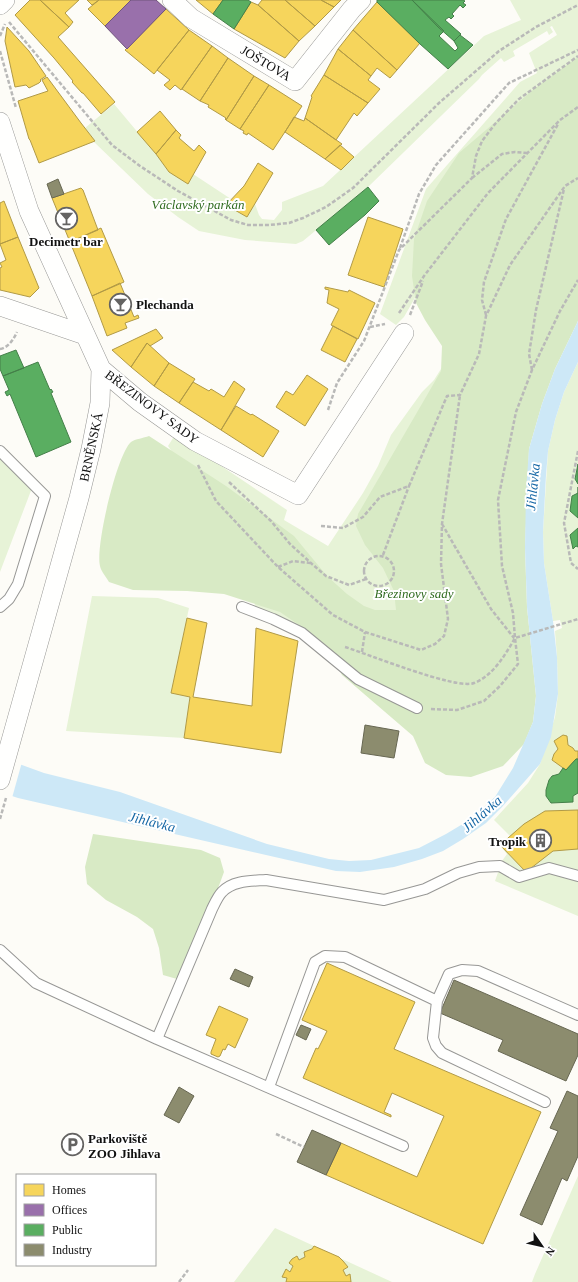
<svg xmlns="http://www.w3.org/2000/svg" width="578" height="1282" viewBox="0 0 578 1282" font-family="Georgia,serif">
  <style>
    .green { fill: #e7f3d7 }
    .forest { fill: #d8eac5 }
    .water { fill: #cde8f7 }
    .pier { fill: #fdfcf7 }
    .homes { fill: #f6d55c; stroke: #b19a46 }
    .offices { fill: #9970ab; stroke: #70547d }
    .public { fill: #5aae61; stroke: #447f49 }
    .industry { fill: #8c8c6e; stroke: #676752 }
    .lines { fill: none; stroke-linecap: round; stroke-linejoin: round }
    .service-casing { stroke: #979795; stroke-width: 12 }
    .minor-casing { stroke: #979795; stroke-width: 20 }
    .path { stroke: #b9b9b8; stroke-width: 2.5; stroke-dasharray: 4 2; stroke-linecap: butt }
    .service { stroke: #fffffe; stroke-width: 10 }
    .minor { stroke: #fffffe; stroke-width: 19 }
    .labels { text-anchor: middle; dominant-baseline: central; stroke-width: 4; stroke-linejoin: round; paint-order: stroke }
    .street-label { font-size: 13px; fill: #111; stroke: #fff }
    .park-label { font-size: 13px; font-style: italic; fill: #2f6b1f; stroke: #fff }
    .poi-label { font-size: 13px; font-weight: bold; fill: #111; stroke: #fff; text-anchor: start }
    .water-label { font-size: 14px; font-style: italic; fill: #1768a6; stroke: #fff }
  </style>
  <rect width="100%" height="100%" fill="#fdfcf7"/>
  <!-- green -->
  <path class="green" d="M 510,0 L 578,0 L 578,288 L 363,676 L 310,632 L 254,606 L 265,585 L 168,446 L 175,435 L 287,510 L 284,520 L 328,546 L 363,493 L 378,466 L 391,435 L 422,392 L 434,380 L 470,323 L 424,282 L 404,317 L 396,325 L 380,314 L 426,189 L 520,82 L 537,73 L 529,53 L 557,35 L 552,26 L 550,27 L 553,32 L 549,35 L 547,31 L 513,51 L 515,56 L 504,62 L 501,58 L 482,75 L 479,79 L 368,187 L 303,241 L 296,244 L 245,240 L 199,231 L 178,217 L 148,194 L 94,142 L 95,141 L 85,128 L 114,104 L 156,154 L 193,174 L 231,199 L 226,205 L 246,216 L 255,204 L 259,215 L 262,219 L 274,220 L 282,210 L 282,202 L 323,186 L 484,36 L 521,20 Z
    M 578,362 L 578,916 L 495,881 L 502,861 L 507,854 L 500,845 L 510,836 L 494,820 L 528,783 L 540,764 L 555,717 L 558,694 L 557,657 L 555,631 L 562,628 L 560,620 L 553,621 L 544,563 L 543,532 L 548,451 L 555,420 L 564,392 Z
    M 0,457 L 32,488 L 0,572 Z
    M 92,596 L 158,598 L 189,608 L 171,693 L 190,697 L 184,738 L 66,731 Z
    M 578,1176 L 578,1282 L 532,1282 L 535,1274 Z
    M 275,1228 L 392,1282 L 234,1282 Z"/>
  <!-- forest -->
  <path class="forest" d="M 578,57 L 578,321 L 555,369 L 542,404 L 529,449 L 525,548 L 527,607 L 536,696 L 533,722 L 524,744 L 503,766 L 471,777 L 446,775 L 425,763 L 413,736 L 342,675 L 328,647 L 308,631 L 280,612 L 224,594 L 187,591 L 133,590 L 109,582 C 106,577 101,571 100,566 C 95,547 117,454 131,442 C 135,439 144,438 149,436 L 226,486 L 294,536 L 327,576 L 347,594 L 364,606 L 375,610 L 396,610 L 394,591 L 383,568 L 365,545 L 356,526 L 358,514 L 441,371 L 442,346 L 425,320 L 416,303 L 412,276 L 414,239 L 427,201 L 459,153 L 534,89 Z
    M 93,834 L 201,850 L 220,858 L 224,872 L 217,891 L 177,979 L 163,975 L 159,948 L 153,929 L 137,917 L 106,900 L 87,884 L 85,867 Z"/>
  <!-- water -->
  <path class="water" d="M 578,321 L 578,362 L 564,392 L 555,420 L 548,451 L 546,475 L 543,532 L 544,563 L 553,621 L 557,657 L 558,694 L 551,737 L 540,764 L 502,807 L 486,823 L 463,839 L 443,851 L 422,859 L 394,867 L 360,872 L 336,871 L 18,798 L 0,792 L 0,757 L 44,773 L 120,792 L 267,844 L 329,859 L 349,861 L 371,860 L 419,848 L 446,834 L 471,819 L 495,797 L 513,768 L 533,722 L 536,696 L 527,607 L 525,548 L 526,491 L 529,449 L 542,404 L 555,369 Z"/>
  <!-- pier -->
  <path class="pier" d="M 0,755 L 22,762 L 12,798 L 0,794 Z"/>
  <!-- homes -->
  <path class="homes" d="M 30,0 L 40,0 L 69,27 L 58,37 L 115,102 L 101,114 L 83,93 L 82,93 L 72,82 L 73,81 L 54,58 L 15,15 Z
    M 40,0 L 79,0 L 65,13 L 73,22 L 69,27 Z
    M 87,0 L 99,0 L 92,5 Z
    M 99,0 L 131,0 L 105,26 L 88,9 Z
    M 196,0 L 223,0 L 213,14 Z
    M 262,0 L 285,0 L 315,26 L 299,41 L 258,5 Z
    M 285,0 L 321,0 L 334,7 L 315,26 Z
    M 321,0 L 341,0 L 334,7 Z
    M 251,2 L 258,5 L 299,41 L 285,58 L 234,29 Z
    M 377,2 L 420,43 L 397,70 L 353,30 Z
    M 166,9 L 189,30 L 154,74 L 125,50 Z
    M 7,27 L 29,51 L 46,76 L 40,80 L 41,81 L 39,83 L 29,88 L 26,85 L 15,87 L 5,41 Z
    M 189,30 L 212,46 L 181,90 L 175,85 L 170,90 L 164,85 L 170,80 L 157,70 Z
    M 353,30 L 397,70 L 390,78 L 377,68 L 371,76 L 338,49 Z
    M 212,46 L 228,58 L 200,101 L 182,89 Z
    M 338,49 L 371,76 L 368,80 L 380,89 L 368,103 L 324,75 Z
    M 228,58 L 254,76 L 226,120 L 225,119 L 226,118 L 208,107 L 209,105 L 200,101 Z
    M 324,75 L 368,103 L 357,116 L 354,113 L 336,140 L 305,118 L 312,97 L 311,96 Z
    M 254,76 L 269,85 L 240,129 L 226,120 Z
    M 47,77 L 81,123 L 95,141 L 39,163 L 30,140 L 29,139 L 18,101 L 48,91 L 42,80 Z
    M 269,85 L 302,106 L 273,150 L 248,133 L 247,135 L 243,133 L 244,131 L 240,129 Z
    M 160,111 L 176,130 L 156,154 L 137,132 Z
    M 294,117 L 304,121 L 305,118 L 342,144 L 325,159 L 285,132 Z
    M 176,130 L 181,135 L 179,138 L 194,151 L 199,145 L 206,152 L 188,184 L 169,172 L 156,154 Z
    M 340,145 L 354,157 L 341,170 L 325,159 Z
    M 258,163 L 273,173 L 247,217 L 226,205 L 244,186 Z
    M 81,188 L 83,190 L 98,230 L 70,242 L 52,198 Z
    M 4,201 L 18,237 L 0,244 L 0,203 Z
    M 368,217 L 403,229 L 384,287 L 348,275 Z
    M 101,228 L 124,282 L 92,296 L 70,242 Z
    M 18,237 L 39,288 L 30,297 L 0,290 L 0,268 L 2,267 L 0,263 L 6,260 L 0,244 Z
    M 120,283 L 134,317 L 138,315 L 139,318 L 125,323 L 127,328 L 107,336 L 92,296 Z
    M 325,287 L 348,292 L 349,290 L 375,303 L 358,339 L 331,325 L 339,309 L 327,303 L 329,290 L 325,289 Z
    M 333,326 L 357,339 L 345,362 L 321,350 Z
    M 156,329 L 163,338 L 150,346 L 147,343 L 131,367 L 112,350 Z
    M 147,343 L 169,363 L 154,386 L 131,367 Z
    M 169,363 L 195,379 L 179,403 L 154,386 Z
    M 307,375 L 328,389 L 305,426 L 276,407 L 286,391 L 293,395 Z
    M 234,381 L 245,389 L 221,430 L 179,403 L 193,382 L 209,391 L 211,389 L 224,397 Z
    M 236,406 L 251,415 L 252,414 L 279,431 L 263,457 L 221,430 Z
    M 187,618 L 207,623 L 193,697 L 252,706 L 256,628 L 298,641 L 281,753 L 184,738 L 190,697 L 171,693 Z
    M 563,735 L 567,736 L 568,745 L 573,748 L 575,751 L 578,751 L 578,759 L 576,759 L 566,770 L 552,760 L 554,754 L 558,749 L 554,741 Z
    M 578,810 L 578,849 L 553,851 L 526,872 L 500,845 L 524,824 L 545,811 Z
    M 327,963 L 415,1002 L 394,1049 L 541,1112 L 483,1244 L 326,1175 L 341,1143 L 417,1177 L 444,1116 L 392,1093 L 384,1112 L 391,1115 L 391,1117 L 303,1078 L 316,1048 L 318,1049 L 327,1031 L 302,1020 Z
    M 219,1006 L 248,1019 L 235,1048 L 228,1044 L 225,1050 L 223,1049 L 220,1056 L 218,1057 L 211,1054 L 211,1052 L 216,1039 L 206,1035 Z
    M 314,1246 L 339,1257 L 343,1261 L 348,1267 L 343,1270 L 346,1276 L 350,1274 L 351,1282 L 286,1282 L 287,1278 L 282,1277 L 286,1269 L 290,1272 L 293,1266 L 289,1263 L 292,1259 L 297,1256 L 299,1260 L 305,1257 L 304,1252 L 312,1249 Z"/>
  <!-- offices -->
  <path class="offices" d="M 131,0 L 156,0 L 166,9 L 127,49 L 105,26 Z"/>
  <!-- public -->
  <path class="public" d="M 223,0 L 248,0 L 251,2 L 234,29 L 213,14 Z
    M 377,0 L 412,0 L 444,31 L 439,36 L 455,51 L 458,48 L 454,41 L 460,35 L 473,45 L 448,69 L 420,44 L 377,2 Z
    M 412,0 L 463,0 L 465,1 L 463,3 L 466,5 L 463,8 L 460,5 L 452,14 L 454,16 L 451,19 L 449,17 L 445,20 L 461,34 L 454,41 L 438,27 Z
    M 368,187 L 379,201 L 365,215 L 329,245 L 316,230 Z
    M 16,350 L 24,368 L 3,376 L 0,369 L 0,356 Z
    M 38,362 L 50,390 L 51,389 L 53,392 L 51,393 L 71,442 L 36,457 L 10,394 L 7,396 L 5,392 L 9,390 L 3,376 Z
    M 578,464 L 578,484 L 575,479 Z
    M 578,487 L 578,518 L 570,511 L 572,496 L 578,493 Z
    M 578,528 L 578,547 L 576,546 L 573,549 L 570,535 Z
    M 576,759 L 578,759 L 578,793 L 573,796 L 573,802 L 551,803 L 546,796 L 546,790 L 549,780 L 552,776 L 559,774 L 563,768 L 566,770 Z"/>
  <!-- industry -->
  <path class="industry" d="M 58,179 L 64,194 L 52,198 L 47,184 Z
    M 365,725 L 399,731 L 394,758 L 361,753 Z
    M 235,969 L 253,977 L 249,987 L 230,979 Z
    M 454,980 L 578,1034 L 578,1055 L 566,1081 L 498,1051 L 503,1040 L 440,1013 Z
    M 301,1025 L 311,1029 L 306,1040 L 296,1035 Z
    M 179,1087 L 194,1096 L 179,1123 L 164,1115 Z
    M 567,1091 L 578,1096 L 578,1156 L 567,1181 L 562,1178 L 542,1225 L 520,1215 L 558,1131 L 550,1128 Z
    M 312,1130 L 341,1143 L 326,1175 L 297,1162 Z"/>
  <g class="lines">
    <defs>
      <path id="service" d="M 0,451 L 45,496 L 18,584 L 9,599 L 0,607
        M 242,607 L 273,619 L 302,633 L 358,679 L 417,708
        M 0,950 L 36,983 L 157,1039 L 403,1146
        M 157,1039 L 212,909 C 215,903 218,896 222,892 C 233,880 252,881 266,880 L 384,900 L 425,889 L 458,873 L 479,867 L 500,866 L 519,877 L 549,868 L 578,876
        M 269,1087 L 315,962 L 325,956 L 345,957 L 437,1001
        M 545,1102 L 442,1053 L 436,1046 L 433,1038 L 437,1001 L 449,974 L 462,970 L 478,971 L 578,1015"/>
      <path id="minor" d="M 172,0 L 191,18 L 295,81 L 352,9 L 361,0
        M 0,5 L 5,0
        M 0,122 L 29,211 L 101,369 L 100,403 L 91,449 L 79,498 L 0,780
        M 0,306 L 85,335
        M 101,369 L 140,402 L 195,441 L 298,495 L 404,333"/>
    </defs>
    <!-- service casing -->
    <use href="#service" class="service-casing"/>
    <!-- minor casing -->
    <use href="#minor" class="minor-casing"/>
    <!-- path -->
    <path class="path" d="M 9,22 L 112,145 L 140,166 L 178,191 L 231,220 L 248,225 L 269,225 L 289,223 L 303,218 L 326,207 L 353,188 L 439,103 L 499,51 L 536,27 L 578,5
      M 0,36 L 5,24
      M 0,51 L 16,108
      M 472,178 L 502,154 L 515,152 L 527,153
      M 400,248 L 419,194 L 436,165 L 509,83 L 578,50
      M 399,313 L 424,276 L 488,193 L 560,120 L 578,107
      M 410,315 L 423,281
      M 486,315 L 482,300 L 484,282 L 506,219 L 558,124
      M 370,327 L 385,324
      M 0,349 C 8,348 14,339 17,332
      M 532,370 L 529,354 L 536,310 L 564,189
      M 328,410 L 337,383 L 364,341 L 399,250 L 472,178 L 476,156 L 482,141 L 495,124 L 519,99 L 578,56
      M 578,451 L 564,523 L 571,563 L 578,569
      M 198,465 L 216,501 L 278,567 L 333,615 L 365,632 L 421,650 L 435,644 L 444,636 L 448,619 L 441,564 L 442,524 L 460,395
      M 229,482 L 271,521 L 290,544 L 312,564 L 326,576 L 349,585 L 366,579
      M 442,524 L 491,609 L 514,638
      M 321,526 L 343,528 L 363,517 L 380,497 L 409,486 L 447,396 L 460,395 L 479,354 L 486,316 L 510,265 L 565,186 L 578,178
      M 383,555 L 409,486
      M364 571a15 15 0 1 1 30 0a15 15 0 1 1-30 0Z
      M 278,567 L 293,561 L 310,563
      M 345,647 C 368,654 456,690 474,683 C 493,676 505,655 515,638 L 578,619
      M 362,652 L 365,632
      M 431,709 L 457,710 L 484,701 L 500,686 L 518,664 L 515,638 L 513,613 L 502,566 L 498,500 L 516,412 L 532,370 L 560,311 L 578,280
      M 0,819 L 6,798
      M 276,1134 L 304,1147
      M 179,1282 L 188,1270"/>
    <!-- service -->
    <use href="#service" class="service"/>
    <!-- minor -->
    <use href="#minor" class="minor"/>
  </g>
  <!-- icons -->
  <defs>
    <symbol id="bar-ring" viewBox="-11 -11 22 22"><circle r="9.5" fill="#fff" stroke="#646362" stroke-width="1.5"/><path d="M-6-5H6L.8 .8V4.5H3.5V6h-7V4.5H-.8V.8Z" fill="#646362"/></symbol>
    <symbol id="building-ring" viewBox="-11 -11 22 22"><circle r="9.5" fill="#fff" stroke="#646362" stroke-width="1.5"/><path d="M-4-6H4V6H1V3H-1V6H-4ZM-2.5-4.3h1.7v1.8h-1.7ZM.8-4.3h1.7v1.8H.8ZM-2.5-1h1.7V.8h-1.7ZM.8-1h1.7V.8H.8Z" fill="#646362"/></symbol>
    <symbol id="parking-ring" viewBox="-11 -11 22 22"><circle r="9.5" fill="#fff" stroke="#646362" stroke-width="1.5"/><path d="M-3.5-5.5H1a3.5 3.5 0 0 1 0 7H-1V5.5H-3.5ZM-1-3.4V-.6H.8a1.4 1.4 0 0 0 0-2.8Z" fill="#646362"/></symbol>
  </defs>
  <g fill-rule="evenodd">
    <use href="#bar-ring" x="54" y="206" width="25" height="25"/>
    <use href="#bar-ring" x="108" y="292" width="25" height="25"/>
    <use href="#building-ring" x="528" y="828" width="25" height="25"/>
    <use href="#parking-ring" x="60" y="1132" width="25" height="25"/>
  </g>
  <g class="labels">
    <!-- street labels -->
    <g class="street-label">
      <text transform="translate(266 63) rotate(31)">JOŠTOVA</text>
      <text transform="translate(152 407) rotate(37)">BŘEZINOVY SADY</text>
      <text transform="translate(91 447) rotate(-78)">BRNĚNSKÁ</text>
    </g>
    <!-- park labels -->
    <g class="park-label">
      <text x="198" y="204">Václavský parkán</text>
      <text x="414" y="593">Březinovy sady</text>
    </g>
    <!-- poi labels -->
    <g class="poi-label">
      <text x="66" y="241" text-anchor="middle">Decimetr bar</text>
      <text x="136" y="304">Plechanda</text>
      <text x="526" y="841" text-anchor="end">Tropik</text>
      <text x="88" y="1138">Parkoviště<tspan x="88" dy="15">ZOO Jihlava</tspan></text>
    </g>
    <!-- water labels -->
    <g class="water-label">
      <text transform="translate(533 487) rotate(-84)">Jihlávka</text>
      <text transform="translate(482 814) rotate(-41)">Jihlávka</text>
      <text transform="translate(152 822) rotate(14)">Jihlávka</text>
    </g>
  </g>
  <!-- legend -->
  <rect x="16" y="1174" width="140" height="92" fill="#ffffff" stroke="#a0a0a0"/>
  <rect x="24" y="1184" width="20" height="12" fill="#f6d55c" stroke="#a0a0a0"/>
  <text x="52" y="1194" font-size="12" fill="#111111">Homes</text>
  <rect x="24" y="1204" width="20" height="12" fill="#9970ab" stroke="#a0a0a0"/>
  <text x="52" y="1214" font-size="12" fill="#111111">Offices</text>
  <rect x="24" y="1224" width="20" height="12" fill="#5aae61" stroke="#a0a0a0"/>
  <text x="52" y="1234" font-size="12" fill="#111111">Public</text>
  <rect x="24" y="1244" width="20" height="12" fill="#8c8c6e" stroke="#a0a0a0"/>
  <text x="52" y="1254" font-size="12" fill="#111111">Industry</text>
  <!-- north arrow -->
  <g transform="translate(542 1246) rotate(124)" stroke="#ffffff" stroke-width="3" paint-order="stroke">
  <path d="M0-3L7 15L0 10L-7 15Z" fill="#111111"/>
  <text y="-6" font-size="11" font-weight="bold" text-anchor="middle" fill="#111111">N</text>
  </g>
</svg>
